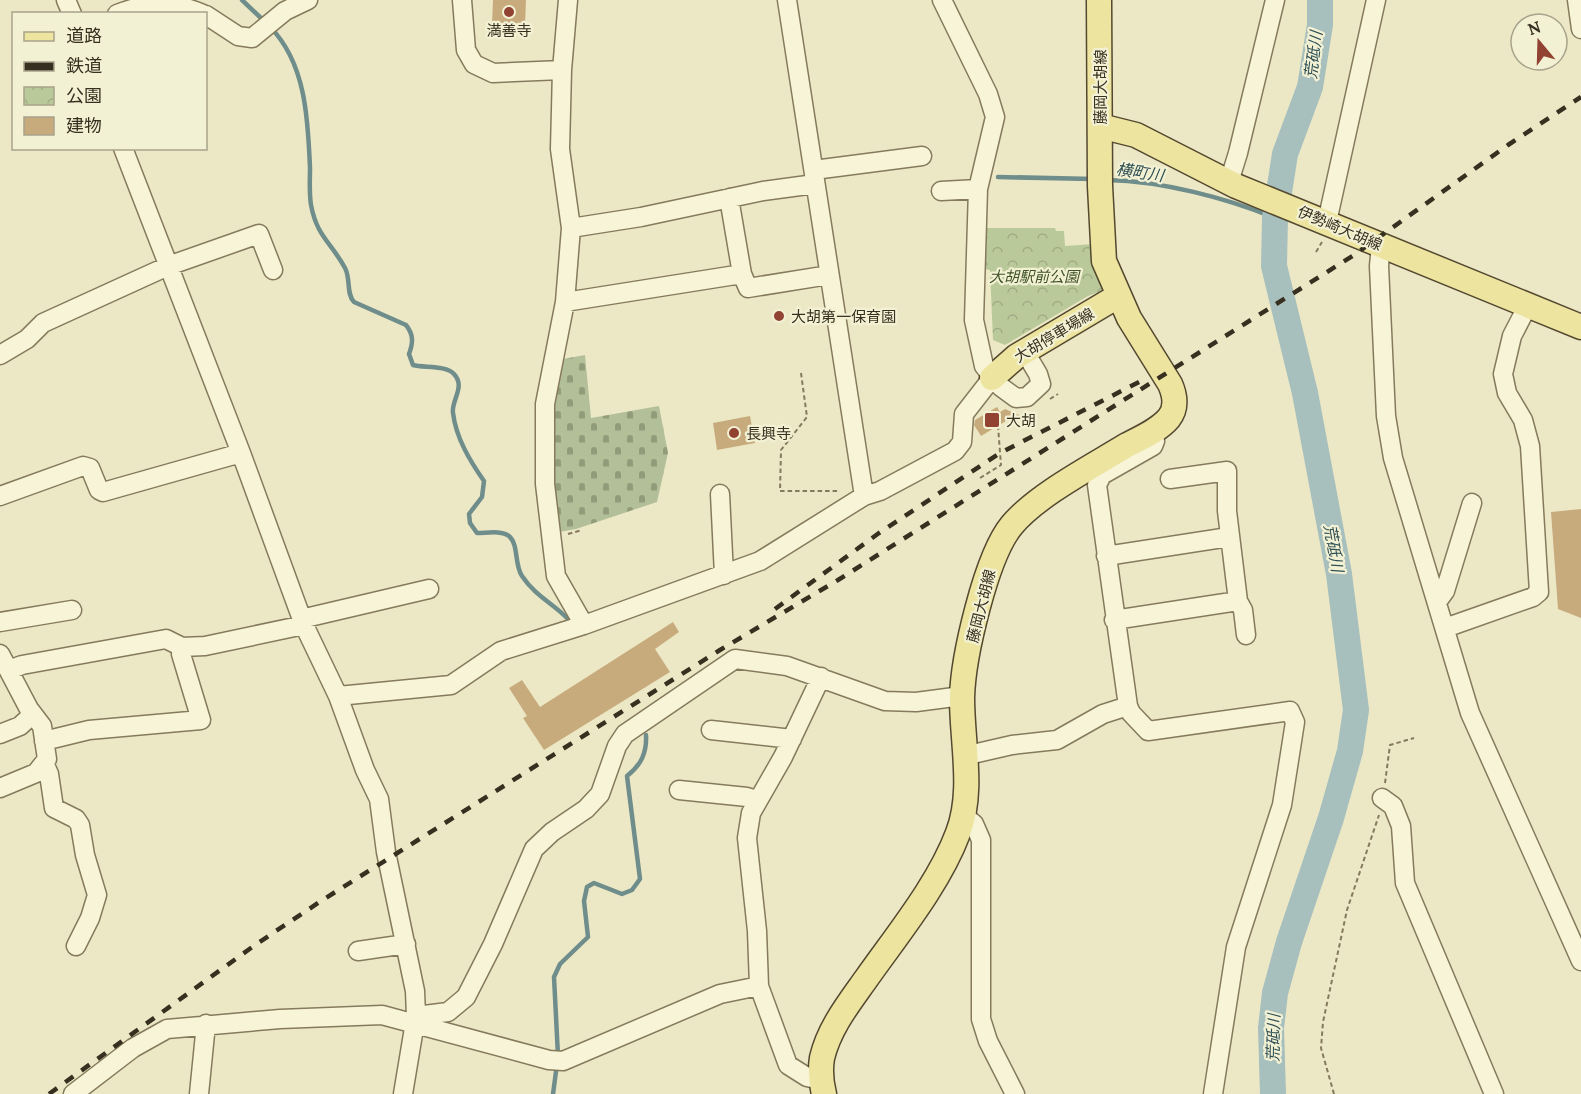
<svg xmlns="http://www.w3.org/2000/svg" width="1581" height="1094" viewBox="0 0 1581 1094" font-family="Lora,'Noto Sans JP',serif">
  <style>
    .cemetery { fill: url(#cemetery-stones) }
    .park { fill: url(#park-crowns) }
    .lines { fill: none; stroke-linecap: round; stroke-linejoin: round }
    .stream { stroke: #6e8d8b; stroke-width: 4.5 }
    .river { stroke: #a7bfbd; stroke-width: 26 }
    .building { fill: #c8ab7d }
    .minor-casing { stroke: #867a5c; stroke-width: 21 }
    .major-casing { stroke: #544830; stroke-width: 27 }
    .path { stroke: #867a5c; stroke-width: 2; stroke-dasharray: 4.5 3; stroke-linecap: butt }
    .minor { stroke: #f7f4d8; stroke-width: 18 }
    .major { stroke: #ece49f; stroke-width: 24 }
    .rail { stroke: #372f1f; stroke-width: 4.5; stroke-dasharray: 10 10; stroke-linecap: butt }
    .poi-dot { fill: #914230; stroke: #f3f1d4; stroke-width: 2 }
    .labels { text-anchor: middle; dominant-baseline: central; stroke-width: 4.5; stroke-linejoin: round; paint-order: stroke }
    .poi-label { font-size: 15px; fill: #372f1f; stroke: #f3f1d4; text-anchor: start }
    .street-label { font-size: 15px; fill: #372f1f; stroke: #f3f1d4 }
    .park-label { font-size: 15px; font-style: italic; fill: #3f5227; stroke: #f3f1d4 }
    .water-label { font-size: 16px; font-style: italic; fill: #2f5055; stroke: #f3f1d4 }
  </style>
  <defs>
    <pattern id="cemetery-stones" width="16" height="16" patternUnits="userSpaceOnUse" patternTransform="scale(1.5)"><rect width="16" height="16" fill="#b3bf98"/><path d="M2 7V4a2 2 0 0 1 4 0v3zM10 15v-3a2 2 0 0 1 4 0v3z" fill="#929c7b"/></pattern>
    <pattern id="park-crowns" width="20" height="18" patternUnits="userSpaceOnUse" patternTransform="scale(1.5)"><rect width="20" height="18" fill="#bac99a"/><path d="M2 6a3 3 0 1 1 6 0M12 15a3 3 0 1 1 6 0" fill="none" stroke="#a0ad84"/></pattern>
  </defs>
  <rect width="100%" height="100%" fill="#ece8c5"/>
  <!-- cemetery -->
  <path class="cemetery" d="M 585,355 L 591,418 L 659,406 L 668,453 L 657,502 L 576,529 L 559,532 L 553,483 L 552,406 L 563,359 Z"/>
  <!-- park -->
  <path class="park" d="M 985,228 L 1055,228 L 1056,231 L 1064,231 L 1065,246 L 1095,244 L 1104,290 L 1088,296 L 1005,345 L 993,340 L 990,270 L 984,269 Z"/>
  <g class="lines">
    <!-- stream -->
    <path class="stream" d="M 242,0 L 264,21
      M 270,27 C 306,63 308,120 310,168 C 310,180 309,193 311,205 C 317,237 331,242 345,268 C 351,279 346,294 354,302 L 406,325 C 414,335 413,343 409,354 L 413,365 C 424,368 446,365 454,374 C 466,387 451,400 453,413 C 456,438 470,461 484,481 L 482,497 L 469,514 L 470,523 L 477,533 C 487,533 501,530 509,536 C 519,545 514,564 522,576 C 536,597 553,603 569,620
      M 998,177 L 1094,179
      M 1108,180 C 1161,181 1227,198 1275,218
      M 558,1056 L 554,977 L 560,964 L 588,937 L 584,901 L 587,887 L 594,883 L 622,894 L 632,890 L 640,879 L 627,776 C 641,765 647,753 646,735
      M 553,1094 L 557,1064"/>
    <!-- river -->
    <path class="river" d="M 1273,1094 L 1271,1028 L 1275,993 L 1289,942 L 1331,818 L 1350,751 L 1356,710 L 1339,574 L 1305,393 L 1274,266 L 1275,218 L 1285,154 L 1310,87 L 1320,25 L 1320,0"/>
  </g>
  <!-- building -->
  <path class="building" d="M 493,0 L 526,0 L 525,25 L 492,23 Z
    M 997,407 L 1000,412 L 1005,409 L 1024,417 L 1006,421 L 981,436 L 974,425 L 975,420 Z
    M 750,416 L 755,443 L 717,450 L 713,423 Z
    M 1581,509 L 1581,618 L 1558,609 L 1551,512 Z
    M 673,622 L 679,632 L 655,649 L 670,672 L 544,750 L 523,718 L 527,716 L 509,688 L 522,680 L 540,707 Z"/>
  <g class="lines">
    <defs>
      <path id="minor" d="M 66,0 L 72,14
        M 462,0 L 466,50 L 474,64 L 493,73 L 562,70
        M 568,0 L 562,70 L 560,149 L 571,228 L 565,302 L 545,404 L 545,484 L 556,576 L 584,625
        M 787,0 L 864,496
        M 942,0 L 988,94 L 995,117 L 978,189 L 974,320 L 984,366 L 1001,387 L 1016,398 L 1027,397 L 1041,384 L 1038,374 L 1025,352
        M 1577,0 L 1581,29
        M 117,14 C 152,1 169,0 203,14
        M 206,15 L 238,36 L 252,38 L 285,11 L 308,0
        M 123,148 L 241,453 L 304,625 L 338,696 L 365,770 L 379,799 L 386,852 L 415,991 L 416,1016 L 403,1094
        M 814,170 L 922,156
        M 1229,182 L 1238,153 L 1275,0
        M 941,191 L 978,189
        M 729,198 L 742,274 L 748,288 L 829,275
        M 1327,222 L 1376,0
        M 571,228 L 641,217 L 763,191 L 815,184
        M 1381,245 L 1379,266 L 1386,416 L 1393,458 L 1470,713 L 1581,961
        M 565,302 L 742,274
        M 0,355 L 27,339 L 43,323 L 168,266 L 259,234 L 273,270
        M 1151,431 L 1155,441 L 1153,446 L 1102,475 L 1097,485 L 1128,706 L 1131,713 L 1148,731 L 1290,711 L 1295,722 L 1282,805 L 1236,947 L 1213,1094
        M 1170,479 L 1227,471 L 1227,511 L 1238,601 L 1243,610 L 1246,635
        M 720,494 L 724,575
        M 0,496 L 83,466 L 90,468 L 99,490 L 103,492 L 241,453
        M 1106,556 L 1229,537
        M 1437,602 L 1445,591 L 1472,503
        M 301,619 L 429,589
        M 1114,620 L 1238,601
        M 0,622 L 72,610
        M 1445,628 L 1533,597 L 1539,592 L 1530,446 L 1523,420 L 1507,393 L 1503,374 L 1512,336 L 1528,305
        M 0,654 L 29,709 L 42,726 L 47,759 L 36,773 L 0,788
        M 9,670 L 22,665 L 166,639 L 182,647 L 205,646 L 304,625
        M 338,696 L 451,685 L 501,651 L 584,625 L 760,561 L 864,496 L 880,491 L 955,451 L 962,442 L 964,414 L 992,378
        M 711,730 L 792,739
        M 0,734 L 20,726 L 33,714
        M 44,741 L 89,730 L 201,720 L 181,654 L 182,647
        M 964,756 L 1012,745 L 1057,740 L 1103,714 L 1128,706
        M 45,765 L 49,774 L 54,808 L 76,819 L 80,825 L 85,855 L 97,895 L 90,918 L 76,946
        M 679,790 L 747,797 L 757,800
        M 1382,798 L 1393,806 L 1401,826 L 1405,883 L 1494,1094
        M 963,815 L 974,824 L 981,840 L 981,1019 L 988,1041 L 1015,1094
        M 358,951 L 406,944
        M 416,1016 L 448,1012 L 466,997 L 493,944 L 534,849 L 552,832 L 586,809 L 600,794 L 617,746 L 625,734 L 735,659 L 787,666 L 885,701 L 916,702 L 962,696
        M 821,1080 L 807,1077 L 788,1065 L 759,986 L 757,931 L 747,838 L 751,813 L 783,757 L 821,677
        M 73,1094 L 133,1048 L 167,1029 L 280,1019 L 382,1015 L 549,1060 L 563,1061 L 720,994 L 759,986
        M 199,1094 L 206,1024"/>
      <path id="major" d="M 1100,126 L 1136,135 L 1236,186 L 1581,327
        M 992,378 L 1017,356 L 1118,296
        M 824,1094 C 821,1082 820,1070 822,1058 C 829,1028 849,1003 866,979 C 897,935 939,884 958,833 C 974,791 962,743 962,698 C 963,657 986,556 1012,525 C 1037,495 1093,466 1127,445 C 1141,438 1159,430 1169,418 C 1177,408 1175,395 1170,384 L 1129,318 L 1104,261 L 1100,186 L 1099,0"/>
    </defs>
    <!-- minor casing -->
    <use href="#minor" class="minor-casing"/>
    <!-- major casing -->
    <use href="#major" class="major-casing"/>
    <!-- path -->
    <path class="path" d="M 1316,252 L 1322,242
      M 801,373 L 807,417 L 781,450 L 780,491 L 839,491
      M 1050,399 L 1058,394
      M 980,478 L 1001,465 L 998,426
      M 568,534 L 582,530
      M 1385,783 L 1390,745 L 1414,738
      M 1334,1094 L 1321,1048 L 1323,1022 L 1347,910 L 1379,815"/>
    <!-- minor -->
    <use href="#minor" class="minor"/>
    <!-- major -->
    <use href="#major" class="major"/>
    <!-- rail -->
    <path class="rail" d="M 775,609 L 879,533 L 1000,453 L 1141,381
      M 49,1094 L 255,945 L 321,901 L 720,650 L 838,580 L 1354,255 L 1508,145 L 1581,97"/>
  </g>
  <!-- markers -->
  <g class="poi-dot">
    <circle cx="509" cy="12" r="6"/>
    <circle cx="779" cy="316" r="6"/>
    <rect x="984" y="412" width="16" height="16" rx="3"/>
    <circle cx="734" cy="433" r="6"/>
  </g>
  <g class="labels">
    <!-- poi labels -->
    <g class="poi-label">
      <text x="509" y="30" text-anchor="middle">満善寺</text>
      <text x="791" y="316">大胡第一保育園</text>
      <text x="1006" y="420">大胡</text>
      <text x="746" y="433">長興寺</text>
    </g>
    <!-- street labels -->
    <g class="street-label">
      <text transform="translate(1100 87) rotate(-90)">藤岡大胡線</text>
      <text transform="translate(1340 228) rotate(23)">伊勢崎大胡線</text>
      <text transform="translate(1054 335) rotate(-31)">大胡停車場線</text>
      <text transform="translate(981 606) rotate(-76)">藤岡大胡線</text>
    </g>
    <!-- park labels -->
    <g class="park-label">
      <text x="1034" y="276">大胡駅前公園</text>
    </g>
    <!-- water labels -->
    <g class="water-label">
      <text transform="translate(1313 55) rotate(-83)">荒砥川</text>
      <text transform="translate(1140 172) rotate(8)">横町川</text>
      <text transform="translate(1334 548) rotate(80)">荒砥川</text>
      <text transform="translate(1273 1038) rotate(-89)">荒砥川</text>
    </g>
  </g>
  <!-- legend -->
  <rect x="12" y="12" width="195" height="138" fill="#f3f1d4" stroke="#a8a38c" stroke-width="1.5"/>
  <rect x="24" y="32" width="30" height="9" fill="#ece49f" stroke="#a8a38c" stroke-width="1.5"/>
  <text x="66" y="42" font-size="18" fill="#372f1f">道路</text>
  <rect x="24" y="62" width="30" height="9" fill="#372f1f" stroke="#a8a38c" stroke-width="1.5"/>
  <text x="66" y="72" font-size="18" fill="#372f1f">鉄道</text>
  <rect x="24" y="87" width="30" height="18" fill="url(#park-crowns)" stroke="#a8a38c" stroke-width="1.5"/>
  <text x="66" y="102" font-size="18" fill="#372f1f">公園</text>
  <rect x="24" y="117" width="30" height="18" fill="#c8ab7d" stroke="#a8a38c" stroke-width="1.5"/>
  <text x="66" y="132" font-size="18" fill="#372f1f">建物</text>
  <!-- north arrow -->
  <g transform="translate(1539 42) rotate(341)"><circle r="28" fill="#f3f1d4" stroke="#a8a38c" stroke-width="1.5"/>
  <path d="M0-4.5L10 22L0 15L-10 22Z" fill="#914230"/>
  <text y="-9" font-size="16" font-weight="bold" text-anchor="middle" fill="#372f1f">N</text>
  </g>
</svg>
